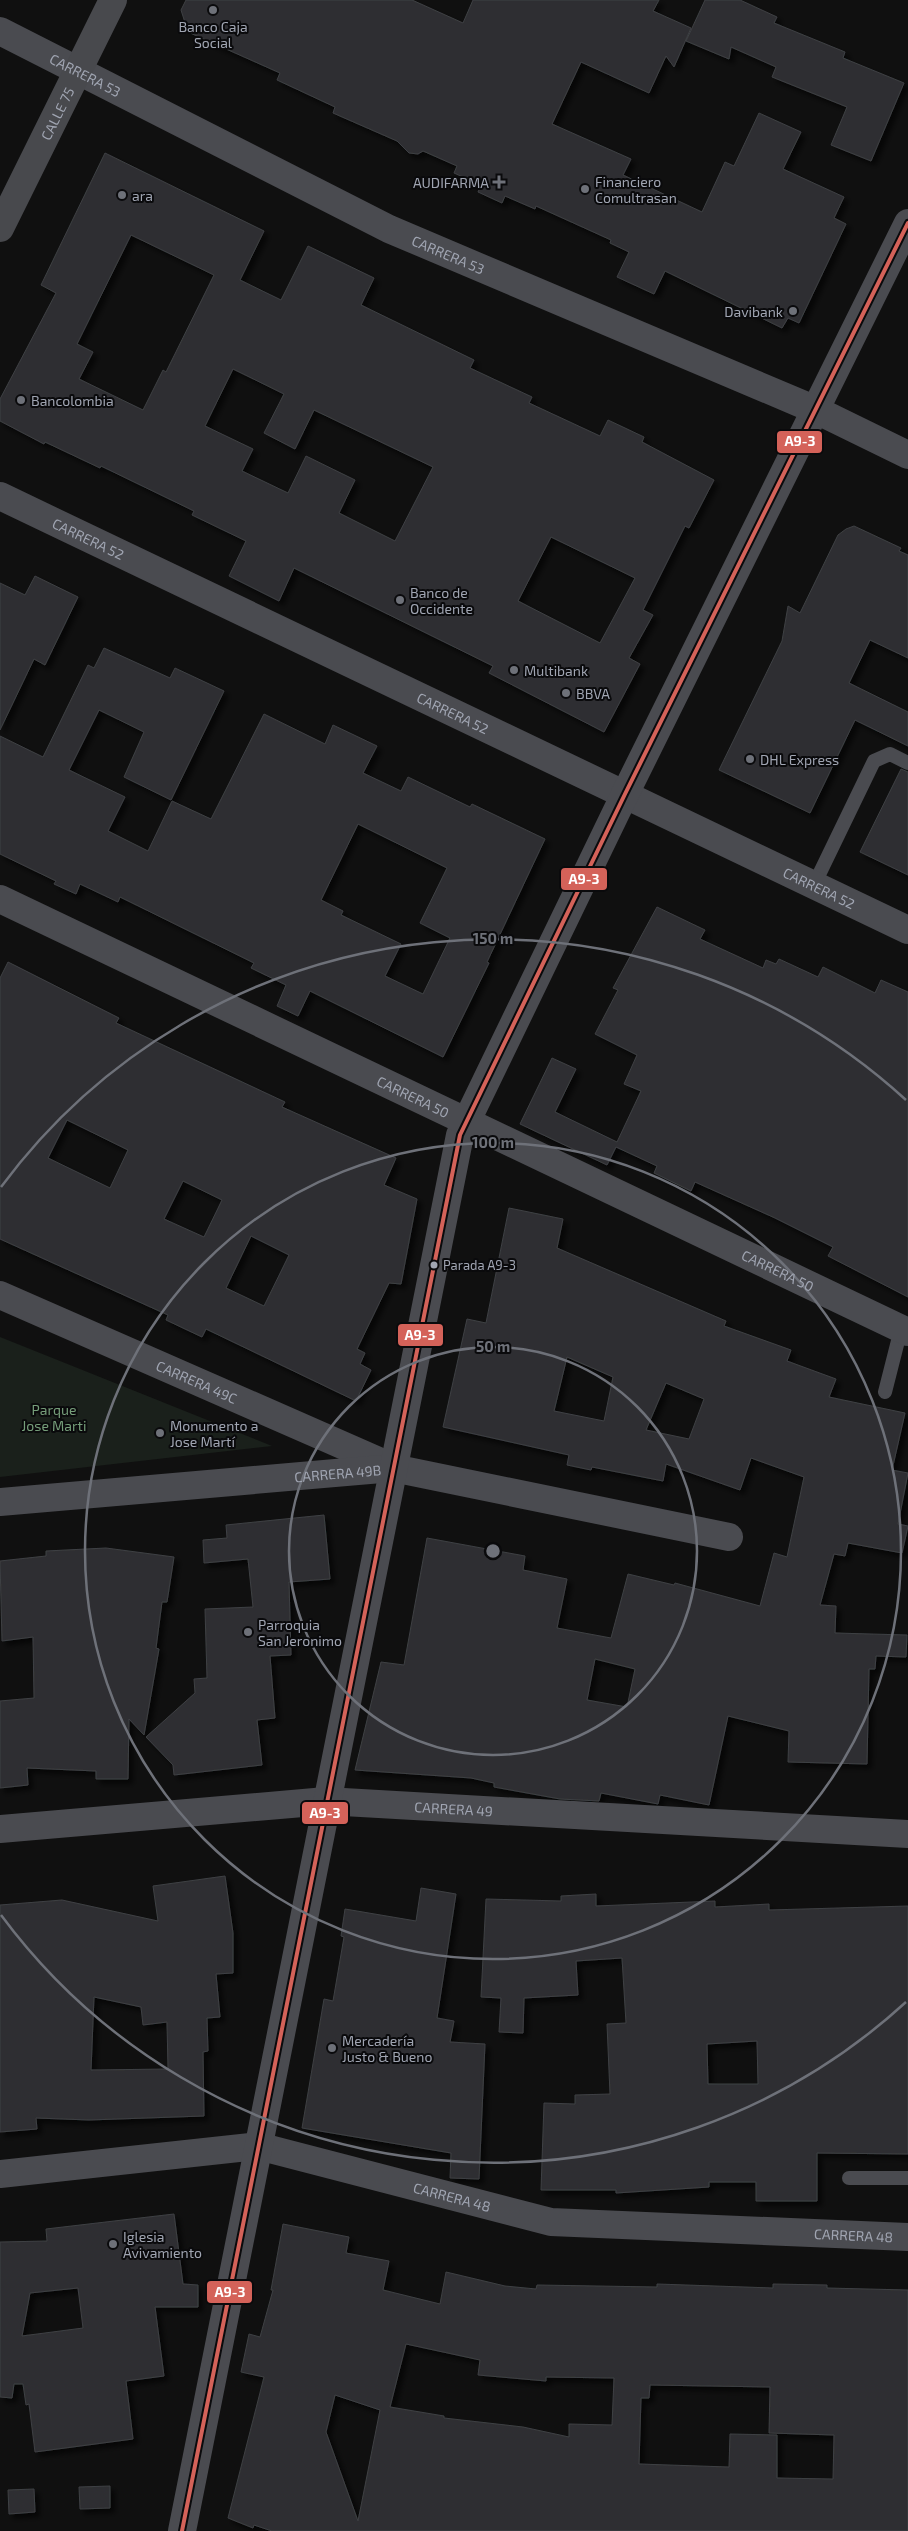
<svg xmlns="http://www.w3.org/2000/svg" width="908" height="2531" viewBox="0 0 908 2531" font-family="'Exo 2',sans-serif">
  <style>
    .green { fill: #1a201b }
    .building { fill: #2f2f31; stroke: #3e4044; fill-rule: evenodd; filter: url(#shadow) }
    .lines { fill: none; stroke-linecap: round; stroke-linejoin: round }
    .service { stroke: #4a4b50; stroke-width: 14 }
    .minor { stroke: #4a4b50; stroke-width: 28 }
    .tertiary { stroke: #4a4b50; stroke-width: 28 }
    .secondary { stroke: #48494d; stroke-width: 28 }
    .bus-1-casing { stroke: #0a0a0c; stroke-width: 8 }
    .bus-1 { stroke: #d46259; stroke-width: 4 }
    .ring { fill: none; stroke: #6e7179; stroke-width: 2.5 }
    .poi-dot { fill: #6e7179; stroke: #0a0a0c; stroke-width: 2 }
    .bus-dot { fill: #a0a5b2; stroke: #0a0a0c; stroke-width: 2 }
    .labels { text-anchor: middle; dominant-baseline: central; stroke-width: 4; stroke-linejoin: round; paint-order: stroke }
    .bus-label { font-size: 13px; fill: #a0a5b2; stroke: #0a0a0c; text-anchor: start }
    .poi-label { font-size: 14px; fill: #a0a5b2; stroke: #0a0a0c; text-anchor: start }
    .street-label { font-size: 14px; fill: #a0a5b2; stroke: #0a0a0c }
    .park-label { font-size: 14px; fill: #769e7a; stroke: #0a0a0c }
    .centre { fill: #6e7179; stroke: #0a0a0c; stroke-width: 2.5 }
    .ring-label { font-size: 15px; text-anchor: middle; font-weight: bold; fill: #6e7179; stroke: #0a0a0c; stroke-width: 4; stroke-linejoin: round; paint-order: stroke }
    .line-badge { stroke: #0a0a0c; stroke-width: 2 }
    .badge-label { font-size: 14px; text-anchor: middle; font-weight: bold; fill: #fff }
  </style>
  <defs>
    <filter id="shadow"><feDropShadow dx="4.5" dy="4.5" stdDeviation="2.5" flood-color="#0009"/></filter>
  </defs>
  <rect width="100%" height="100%" fill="#101010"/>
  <!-- green -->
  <path class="green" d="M 0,1337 L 272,1446 L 0,1477 Z"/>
  <!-- building -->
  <path class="building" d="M 186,0 L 412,0 L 463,23 L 473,0 L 659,0 L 653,11 L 691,28 L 674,67 L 666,56 L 649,93 L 581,62 L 552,124 L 631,159 L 623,175 L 702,212 L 725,162 L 734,166 L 759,113 L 801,132 L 783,169 L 844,197 L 834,218 L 846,224 L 799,323 L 788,318 L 782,328 L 665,271 L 654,294 L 617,277 L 629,252 L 610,243 L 611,240 L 536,206 L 535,209 L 505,196 L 502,203 L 478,192 L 481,185 L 454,173 L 457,166 L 423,151 L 418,154 L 409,153 L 397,141 L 333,113 L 335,107 L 277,80 L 280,73 L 188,32 L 181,10 Z
    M 705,0 L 740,0 L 777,17 L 774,23 L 845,52 L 843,58 L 904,83 L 871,161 L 831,145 L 847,107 L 772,77 L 776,67 L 731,47 L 729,59 L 686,41 Z
    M 105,153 L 264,231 L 240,280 L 281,300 L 308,246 L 374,278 L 361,305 L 474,360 L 470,368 L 532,397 L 529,403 L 600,436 L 608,420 L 644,437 L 642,442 L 714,480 L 689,528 L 685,526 L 643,610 L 653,615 L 629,658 L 640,664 L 604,732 L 489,673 L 493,666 L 294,568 L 279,601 L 229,576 L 246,541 L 192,515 L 194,511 L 101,466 L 100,468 L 45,442 L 44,444 L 0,421 L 0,399 L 56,293 L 41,285 ZM 131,235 L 214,275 L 166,372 L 163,370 L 143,410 L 79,379 L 93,352 L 77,344 ZM 233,369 L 284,394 L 264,433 L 295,449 L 314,410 L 433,467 L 395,541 L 339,513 L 355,480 L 306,456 L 288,493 L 242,471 L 253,449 L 205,426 ZM 551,537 L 635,578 L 600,643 L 518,601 Z
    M 854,526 L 901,548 L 899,551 L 908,555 L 908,658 L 870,640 L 849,683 L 908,712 L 908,746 L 855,720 L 810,813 L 719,770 L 782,641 L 788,606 L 800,613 L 838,535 L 846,529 Z
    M 35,576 L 78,597 L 45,665 L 34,659 L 0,730 L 0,583 L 25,595 Z
    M 104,648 L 170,678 L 175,668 L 224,691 L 171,800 L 124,777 L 144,732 L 99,710 L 69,770 L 125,797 L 108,831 L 148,851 L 172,801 L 211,819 L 264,714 L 325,744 L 333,725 L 377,746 L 363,773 L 401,791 L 408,777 L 470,807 L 472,804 L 545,839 L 487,962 L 489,963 L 443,1057 L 310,991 L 298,1016 L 277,1006 L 286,985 L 251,968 L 254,963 L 120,897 L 118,902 L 80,884 L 76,894 L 54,884 L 56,881 L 0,854 L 0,736 L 43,757 L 88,665 L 94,668 ZM 358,824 L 447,868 L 420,923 L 450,938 L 423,994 L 385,976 L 401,944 L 341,915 L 343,911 L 321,900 Z
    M 901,769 L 908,772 L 908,875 L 860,852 Z
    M 657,907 L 705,930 L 700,939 L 763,968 L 766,960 L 776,964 L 779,959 L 818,977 L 823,967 L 875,993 L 881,980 L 908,992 L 908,1297 L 828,1256 L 833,1247 L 775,1218 L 695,1182 L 691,1191 L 654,1173 L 657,1166 L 616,1147 L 607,1165 L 520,1124 L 552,1058 L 576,1069 L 555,1112 L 617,1142 L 641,1091 L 624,1084 L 637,1055 L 595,1034 L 618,990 L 613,988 Z
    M 8,962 L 119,1018 L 116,1023 L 285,1102 L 282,1107 L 396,1158 L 384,1185 L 417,1199 L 401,1284 L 389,1283 L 357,1349 L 365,1353 L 360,1364 L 371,1370 L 356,1401 L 206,1329 L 202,1337 L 166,1320 L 168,1315 L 0,1239 L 0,978 ZM 67,1120 L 128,1150 L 110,1188 L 48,1158 ZM 183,1181 L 222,1200 L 204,1237 L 164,1219 ZM 251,1236 L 289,1255 L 264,1306 L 226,1288 Z
    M 509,1208 L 563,1219 L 557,1248 L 726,1321 L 724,1326 L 791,1350 L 787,1361 L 836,1379 L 829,1397 L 905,1413 L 892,1470 L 908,1473 L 898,1524 L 908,1526 L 902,1553 L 848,1543 L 845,1556 L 834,1554 L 820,1605 L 836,1606 L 835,1633 L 907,1635 L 906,1657 L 876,1656 L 875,1669 L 869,1669 L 867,1764 L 788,1762 L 789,1731 L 728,1716 L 709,1805 L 660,1795 L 658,1804 L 601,1793 L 599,1801 L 560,1799 L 494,1787 L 494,1783 L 471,1778 L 355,1770 L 381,1662 L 404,1665 L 427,1538 L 525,1556 L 523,1570 L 567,1579 L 557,1628 L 611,1638 L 628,1574 L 674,1585 L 675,1583 L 760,1606 L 774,1553 L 787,1557 L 804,1477 L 751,1458 L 740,1490 L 666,1464 L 663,1481 L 592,1467 L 591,1470 L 567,1465 L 569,1455 L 443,1427 L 467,1319 L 486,1323 ZM 567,1357 L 613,1377 L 604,1421 L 554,1411 ZM 666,1383 L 704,1399 L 689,1439 L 646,1430 ZM 595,1659 L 635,1669 L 627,1707 L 587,1700 Z
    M 324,1515 L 330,1579 L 289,1582 L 291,1655 L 270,1656 L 275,1718 L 257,1720 L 262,1765 L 174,1775 L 173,1765 L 146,1737 L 195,1693 L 194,1679 L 207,1678 L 205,1609 L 253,1607 L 248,1559 L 204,1563 L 203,1540 L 227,1538 L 226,1525 Z
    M 106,1548 L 174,1557 L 167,1602 L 162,1602 L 156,1648 L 159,1649 L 144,1735 L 129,1719 L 128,1779 L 96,1779 L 96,1771 L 27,1768 L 28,1785 L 0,1788 L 0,1701 L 34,1698 L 33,1637 L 2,1641 L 0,1561 L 46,1556 L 46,1551 Z
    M 225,1876 L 233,1933 L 233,1973 L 216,1974 L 220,2017 L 207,2018 L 208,2051 L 203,2052 L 204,2116 L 89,2120 L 36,2118 L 37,2129 L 0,2132 L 0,1905 L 62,1900 L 158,1921 L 153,1886 ZM 94,1997 L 141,2007 L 143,2025 L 167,2022 L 168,2069 L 91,2070 Z
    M 421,1888 L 456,1894 L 437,2018 L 454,2021 L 450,2042 L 485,2044 L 479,2179 L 450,2178 L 451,2153 L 302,2128 L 324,1999 L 333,2001 L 344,1937 L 341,1936 L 345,1909 L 416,1921 Z
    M 596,1894 L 596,1906 L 715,1901 L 715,1907 L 769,1904 L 769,1910 L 908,1906 L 908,2154 L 817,2153 L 817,2201 L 756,2201 L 756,2182 L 709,2182 L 709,2187 L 616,2193 L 616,2190 L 541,2190 L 544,2103 L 575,2104 L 575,2095 L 610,2094 L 607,2024 L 626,2023 L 622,1958 L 576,1961 L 578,1995 L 524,1998 L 523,2033 L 499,2032 L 501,1998 L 481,1997 L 486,1899 L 561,1901 L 561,1896 ZM 757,2041 L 758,2084 L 708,2084 L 707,2044 Z
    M 174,2214 L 183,2284 L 198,2285 L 198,2307 L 155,2307 L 164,2376 L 126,2381 L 133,2439 L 35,2452 L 29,2404 L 26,2405 L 23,2384 L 14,2384 L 12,2398 L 0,2397 L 0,2242 L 47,2241 L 46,2229 ZM 78,2288 L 83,2328 L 22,2336 L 30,2293 Z
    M 283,2224 L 349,2237 L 346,2253 L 389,2261 L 383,2290 L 440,2304 L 446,2272 L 505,2286 L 536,2289 L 537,2285 L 657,2287 L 657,2284 L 773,2288 L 773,2284 L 827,2285 L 827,2288 L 908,2290 L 908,2531 L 272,2531 L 254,2525 L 253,2528 L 228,2518 L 264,2377 L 241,2372 L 249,2334 L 260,2337 L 273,2290 L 271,2290 ZM 406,2344 L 480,2360 L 478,2375 L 546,2381 L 546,2377 L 614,2378 L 612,2425 L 569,2424 L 569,2437 L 523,2427 L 444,2418 L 444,2416 L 390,2407 ZM 650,2385 L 770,2387 L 769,2433 L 834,2435 L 833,2479 L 777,2478 L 777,2435 L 730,2434 L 729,2467 L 639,2464 L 641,2398 L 649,2398 ZM 335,2395 L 380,2410 L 358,2521 L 326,2432 Z
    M 110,2486 L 110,2508 L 80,2509 L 79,2487 Z
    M 34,2489 L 35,2512 L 9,2514 L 8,2490 Z"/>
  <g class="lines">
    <!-- service -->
    <path class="service" d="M 814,885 L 874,761 L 890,754 L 908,763
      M 885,1392 L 901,1329
      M 849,2178 L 908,2178"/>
    <!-- minor -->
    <g class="minor">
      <path id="s1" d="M 0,496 L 908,930"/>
      <path id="s2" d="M 0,1295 L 390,1466"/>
      <path id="s3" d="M 0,1502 L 393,1468 L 729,1537"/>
      <path id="s4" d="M 0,1829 L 326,1801 L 908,1834"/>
      <path id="s5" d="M 0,2174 L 258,2146 L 551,2222 L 908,2237"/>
      <path d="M 182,2531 L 460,1135 L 625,794 L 908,223"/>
    </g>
    <!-- tertiary -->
    <g class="tertiary">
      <path id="s6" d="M 0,31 L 389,229 L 816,410 L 908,455"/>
      <path id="s7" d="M 0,899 L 908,1332"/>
    </g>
    <!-- secondary -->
    <path class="secondary" id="s8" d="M 0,228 L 113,0"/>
    <defs>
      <path id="bus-1" d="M 182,2531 L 460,1135 L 625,794 L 908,223"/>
    </defs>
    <!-- bus-1 casing -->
    <use href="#bus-1" class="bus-1-casing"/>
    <!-- bus-1 -->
    <use href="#bus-1" class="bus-1"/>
  </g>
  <!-- distance rings -->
  <g class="ring">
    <circle cx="493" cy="1551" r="204"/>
    <circle cx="493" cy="1551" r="408"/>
    <path d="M906 2002A612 612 0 0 1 1 1915M1 1187A612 612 0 0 1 906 1100"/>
  </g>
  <!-- markers -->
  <g class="poi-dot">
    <circle cx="213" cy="10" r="5"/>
    <path d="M496.5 174.5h5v5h5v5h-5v5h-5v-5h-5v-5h5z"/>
    <circle cx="585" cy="189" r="5"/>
    <circle cx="122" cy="195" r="5"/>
    <circle cx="793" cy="311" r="5"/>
    <circle cx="21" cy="400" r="5"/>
    <circle cx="400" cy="600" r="5"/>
    <circle cx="514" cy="670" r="5"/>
    <circle cx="566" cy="693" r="5"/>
    <circle cx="750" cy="759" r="5"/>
    <circle cx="160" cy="1433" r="5"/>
    <circle cx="248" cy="1632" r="5"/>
    <circle cx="332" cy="2048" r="5"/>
    <circle cx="113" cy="2244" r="5"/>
  </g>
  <circle class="bus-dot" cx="434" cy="1265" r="4.5"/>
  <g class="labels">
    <!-- bus labels -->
    <g class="bus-label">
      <text x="443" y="1265">Parada A9-3</text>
    </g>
    <!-- poi labels -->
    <g class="poi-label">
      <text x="213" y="26" text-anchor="middle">Banco Caja<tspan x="213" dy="16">Social</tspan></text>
      <text x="595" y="181">Financiero<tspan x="595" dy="16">Comultrasan</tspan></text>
      <text x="489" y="182" text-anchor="end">AUDIFARMA</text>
      <text x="132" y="195">ara</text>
      <text x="783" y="311" text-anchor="end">Davibank</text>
      <text x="31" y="400">Bancolombia</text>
      <text x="410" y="592">Banco de<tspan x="410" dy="16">Occidente</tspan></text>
      <text x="524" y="670">Multibank</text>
      <text x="576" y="693">BBVA</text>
      <text x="760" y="759">DHL Express</text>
      <text x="170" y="1425">Monumento a<tspan x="170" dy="16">Jose Martí</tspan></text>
      <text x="258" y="1624">Parroquia<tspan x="258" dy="16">San Jeronimo</tspan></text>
      <text x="342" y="2040">Mercadería<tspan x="342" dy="16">Justo &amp; Bueno</tspan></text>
      <text x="123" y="2236">Iglesia<tspan x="123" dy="16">Avivamiento</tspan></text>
    </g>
    <!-- street labels -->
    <g class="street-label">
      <text stroke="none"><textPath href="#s6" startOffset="96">CARRERA 53</textPath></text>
      <text stroke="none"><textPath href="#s8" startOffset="128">CALLE 75</textPath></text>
      <text stroke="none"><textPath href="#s6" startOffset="501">CARRERA 53</textPath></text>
      <text stroke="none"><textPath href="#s1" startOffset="98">CARRERA 52</textPath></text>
      <text stroke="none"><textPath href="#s1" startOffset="502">CARRERA 52</textPath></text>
      <text stroke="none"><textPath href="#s1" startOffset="908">CARRERA 52</textPath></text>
      <text stroke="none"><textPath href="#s7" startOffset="458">CARRERA 50</textPath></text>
      <text stroke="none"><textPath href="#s7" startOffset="862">CARRERA 50</textPath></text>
      <text stroke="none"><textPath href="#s2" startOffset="215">CARRERA 49C</textPath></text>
      <text stroke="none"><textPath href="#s3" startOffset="339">CARRERA 49B</textPath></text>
      <text stroke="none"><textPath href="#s4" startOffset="455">CARRERA 49</textPath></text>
      <text stroke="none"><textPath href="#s5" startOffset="460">CARRERA 48</textPath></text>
      <text stroke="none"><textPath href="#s5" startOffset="865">CARRERA 48</textPath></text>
    </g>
    <!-- park labels -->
    <g class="park-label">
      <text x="54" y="1409">Parque<tspan x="54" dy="16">Jose Marti</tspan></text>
    </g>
  </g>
  <circle cx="493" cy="1551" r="8" class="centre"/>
  <g class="ring-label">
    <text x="493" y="944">150 m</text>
    <text x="493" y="1148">100 m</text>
    <text x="493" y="1352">50 m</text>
  </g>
  <g class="line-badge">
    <rect x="776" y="430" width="47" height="24" rx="5" fill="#d46259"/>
    <rect x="560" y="867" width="48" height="24" rx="5" fill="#d46259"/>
    <rect x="397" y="1323" width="47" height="24" rx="5" fill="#d46259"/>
    <rect x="301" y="1801" width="48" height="24" rx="5" fill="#d46259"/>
    <rect x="206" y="2280" width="47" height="24" rx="5" fill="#d46259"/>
  </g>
  <g class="badge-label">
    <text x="800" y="446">A9-3</text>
    <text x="584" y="884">A9-3</text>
    <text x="420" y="1340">A9-3</text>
    <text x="325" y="1818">A9-3</text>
    <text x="230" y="2297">A9-3</text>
  </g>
</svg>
